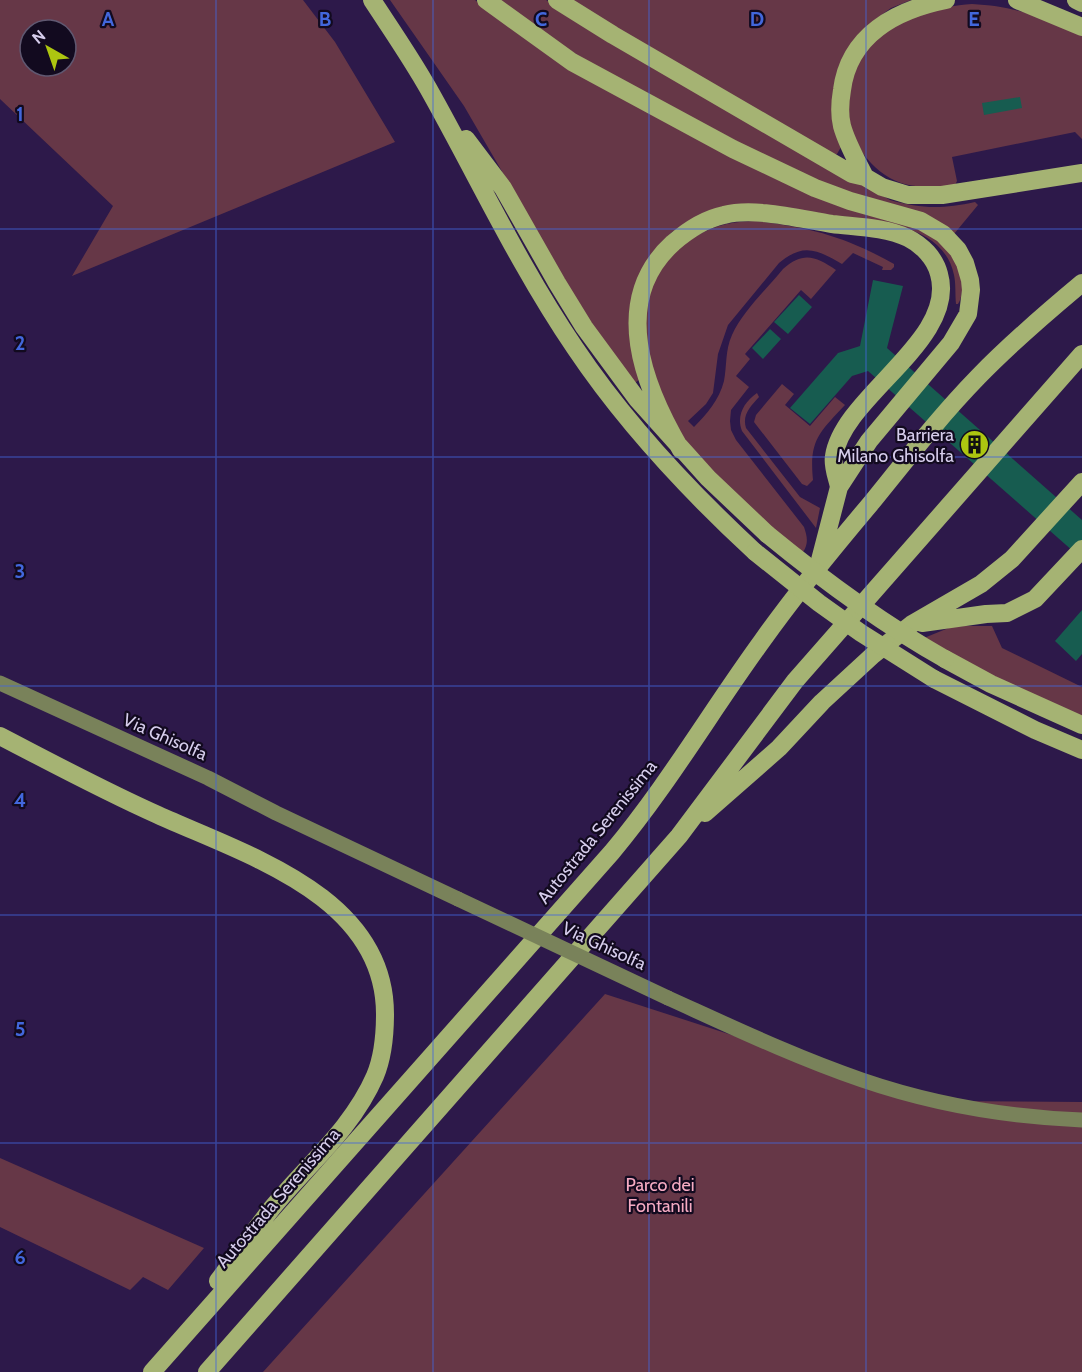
<svg xmlns="http://www.w3.org/2000/svg" width="1082" height="1372" viewBox="0 0 1082 1372" font-family="Cabin,sans-serif">
  <style>
    .green { fill: #663747; fill-rule: evenodd }
    .building { fill: #175c50 }
    .lines { fill: none; stroke-linecap: round; stroke-linejoin: round }
    .secondary { stroke: #79825a; stroke-width: 15 }
    .highway { stroke: #a5b373; stroke-width: 18 }
    .secondary-bridge { stroke: #79825a; stroke-width: 15 }
    .highway-bridge { stroke: #a5b373; stroke-width: 18 }
    .grid { fill: none; stroke: #4267dc; stroke-width: 1.5; stroke-opacity: 0.55 }
    .labels { text-anchor: middle; dominant-baseline: central; stroke-width: 4.5; stroke-linejoin: round; paint-order: stroke }
    .poi-label { font-size: 18px; fill: #d6cdec; stroke: #120a1f; text-anchor: end }
    .street-label { font-size: 18px; fill: #d6cdec; stroke: #120a1f }
    .park-label { font-size: 18px; fill: #f7abc3; stroke: #120a1f }
    .grid-label { font-size: 20px; text-anchor: middle; font-weight: bold; fill: #4267dc; stroke: #120a1f; stroke-width: 4.5; stroke-linejoin: round; paint-order: stroke }
  </style>
  <rect width="100%" height="100%" fill="#2d194a"/>
  <!-- green -->
  <path class="green" d="M 0,0 L 303,0 L 335,42 L 395,142 L 72,276 L 113,206 L 0,99 ZM 30,30 L 66,30 L 66,66 L 30,66 Z
    M 390,0 L 475,0 L 504,23 L 559,61 L 923,229 C 931,235 944,242 950,250 C 960,263 967,290 958,304 L 956,304 C 955,294 956,284 954,275 C 948,246 925,234 900,226 L 694,218 L 672,232 L 655,250 L 645,267 L 640,379 L 635,383 L 584,313 L 464,106 Z
    M 499,0 L 546,0 L 890,200 C 921,209 943,209 975,202 L 978,205 L 954,234 L 828,186 L 742,144 L 598,68 L 538,30 Z
    M 570,0 L 911,0 L 891,8 L 873,21 L 839,66 L 835,82 L 833,99 L 841,147 L 837,154 L 833,155 Z
    M 972,4 C 1015,6 1042,18 1082,32 L 1082,139 L 1075,132 L 952,157 L 957,181 L 955,185 C 936,187 914,189 896,181 C 858,164 838,117 851,78 C 852,72 856,66 859,61 C 862,56 864,49 868,45 C 889,19 940,6 972,4 Z
    M 756,221 C 811,228 844,236 894,264 L 894,267 L 891,270 L 882,270 L 883,267 L 853,253 L 842,264 C 816,249 803,243 779,263 L 728,325 L 718,354 L 713,393 L 706,404 L 688,421 L 694,427 C 707,414 719,400 724,381 C 727,366 725,350 732,335 C 743,311 766,290 783,269 C 803,251 816,256 836,270 L 811,299 L 801,290 L 745,354 L 750,359 L 736,376 L 749,387 L 731,410 L 730,421 L 731,430 L 736,440 L 804,527 C 807,536 809,543 803,552 C 792,544 781,536 770,527 C 751,512 735,493 718,476 C 708,465 695,455 686,443 C 647,385 617,284 691,239 C 715,225 728,222 756,221 Z
    M 782,384 L 794,394 L 785,405 L 810,426 L 835,397 L 845,405 C 819,433 809,440 813,480 L 807,486 L 802,484 L 754,422 L 756,415 Z
    M 757,393 L 759,397 C 750,407 742,415 746,428 L 800,497 L 820,508 L 816,528 L 742,431 C 736,416 744,402 757,393 Z
    M 964,626 L 992,626 L 1002,648 L 1082,687 L 1082,717 L 999,680 L 924,638 L 951,627 Z
    M 605,994 L 936,1101 L 1082,1102 L 1082,1372 L 263,1372 Z
    M 0,1158 L 204,1248 L 168,1290 L 143,1277 L 130,1290 L 0,1227 Z"/>
  <!-- building -->
  <path class="building" d="M 1020,97 L 1022,108 L 984,115 L 982,103 Z
    M 873,280 L 903,286 L 887,348 L 1082,520 L 1082,559 L 868,371 L 852,376 L 810,424 L 790,408 L 838,353 L 860,346 Z
    M 799,295 L 812,307 L 788,334 L 774,322 Z
    M 770,329 L 781,339 L 763,359 L 752,348 Z
    M 1082,610 L 1082,654 L 1076,661 L 1055,641 Z"/>
  <g class="lines">
    <!-- secondary -->
    <path class="secondary" d="M 0,683 L 208,778 L 276,813 L 458,899
      M 668,998 C 732,1027 795,1057 862,1080 C 932,1104 1008,1117 1082,1120"/>
    <!-- highway -->
    <path class="highway" d="M 372,0 C 391,29 411,58 428,88 C 477,175 519,266 575,348 C 626,424 688,490 755,552
      M 486,0 L 572,62 L 733,149 L 815,188 L 850,201 L 921,221 L 943,234 L 958,250 L 965,263 L 970,280 L 971,290 L 968,314 L 951,343 L 869,441 L 839,487 L 819,564
      M 557,0 L 613,35 L 852,174 L 865,177 L 882,187 L 908,195 L 942,195 L 1082,173
      M 1017,0 L 1082,27
      M 1076,0 L 1082,3
      M 466,139 L 503,188 L 557,283 L 584,327 L 637,399 L 708,478 L 767,534
      M 865,177 C 857,161 847,144 842,126 C 839,114 840,102 842,90 C 849,35 896,10 946,0
      M 681,450 C 644,387 609,301 673,243 C 688,230 705,219 724,215 C 755,207 800,219 832,224 C 856,227 885,227 908,238 C 922,245 935,258 939,274 C 958,340 843,396 834,456 C 832,466 837,477 839,487
      M 922,623 L 986,614 L 1007,613 L 1035,599 L 1082,549
      M 945,659 L 991,684 L 1082,725
      M 934,679 L 1035,730 L 1082,750
      M 0,736 C 52,763 104,791 158,815 C 246,855 385,896 385,1014 C 385,1035 383,1057 375,1076 C 352,1129 307,1165 272,1208 C 253,1232 236,1257 218,1281
      M 705,813 L 779,748 L 822,702 L 873,655 L 912,624 L 981,584 L 1012,559 L 1082,482
      M 152,1372 L 612,852 C 668,785 711,711 762,641 C 796,593 834,547 872,502 C 906,460 940,416 978,377 C 1011,343 1046,313 1082,283
      M 207,1372 L 679,836 L 795,681 L 1082,354"/>
    <!-- secondary-bridge -->
    <path class="secondary-bridge" d="M 458,899 L 668,998"/>
    <!-- highway-bridge -->
    <path class="highway-bridge" d="M 767,534 C 823,580 881,623 945,659
      M 755,552 L 819,603 L 861,633 L 934,679"/>
  </g>
  <!-- grid -->
  <path class="grid" d="M 216,0 L 216,1372M 433,0 L 433,1372M 649,0 L 649,1372M 866,0 L 866,1372M 0,229 L 1082,229M 0,457 L 1082,457M 0,686 L 1082,686M 0,915 L 1082,915M 0,1143 L 1082,1143"/>
  <!-- icons -->
  <defs>
    <symbol id="building-disc" viewBox="-11 -11 22 22"><circle r="9.5" fill="#adc610" stroke="#120a1f"/><path d="M-4-6H4V6H1V3H-1V6H-4ZM-2.5-4.3h1.7v1.8h-1.7ZM.8-4.3h1.7v1.8H.8ZM-2.5-1h1.7V.8h-1.7ZM.8-1h1.7V.8H.8Z" fill="#111"/></symbol>
  </defs>
  <g fill-rule="evenodd">
    <use href="#building-disc" x="958" y="428" width="33" height="33"/>
  </g>
  <g class="labels">
    <!-- poi labels -->
    <g class="poi-label">
      <text x="954" y="435">Barriera<tspan x="954" dy="21">Milano Ghisolfa</tspan></text>
    </g>
    <!-- street labels -->
    <g class="street-label">
      <text transform="translate(165 737) rotate(24)">Via Ghisolfa</text>
      <text transform="translate(597 832) rotate(-51)">Autostrada Serenissima</text>
      <text transform="translate(604 946) rotate(25)">Via Ghisolfa</text>
      <text transform="translate(278 1198) rotate(-49)">Autostrada Serenissima</text>
    </g>
    <!-- park labels -->
    <g class="park-label">
      <text x="660" y="1185">Parco dei<tspan x="660" dy="21">Fontanili</tspan></text>
    </g>
  </g>
  <g class="grid-label">
    <text x="108" y="26">A</text>
    <text x="325" y="26">B</text>
    <text x="541" y="26">C</text>
    <text x="757" y="26">D</text>
    <text x="974" y="26">E</text>
    <text x="20" y="121">1</text>
    <text x="20" y="350">2</text>
    <text x="20" y="578">3</text>
    <text x="20" y="807">4</text>
    <text x="20" y="1036">5</text>
    <text x="20" y="1264">6</text>
  </g>
  <!-- north arrow -->
  <g transform="translate(48 48) rotate(320)"><circle r="28" fill="#120a1f" stroke="#605871" stroke-width="1.5"/>
  <path d="M0-4.5L10 22L0 15L-10 22Z" fill="#adc610"/>
  <text y="-9" font-size="16" font-weight="bold" text-anchor="middle" fill="#d6cdec">N</text>
  </g>
</svg>
